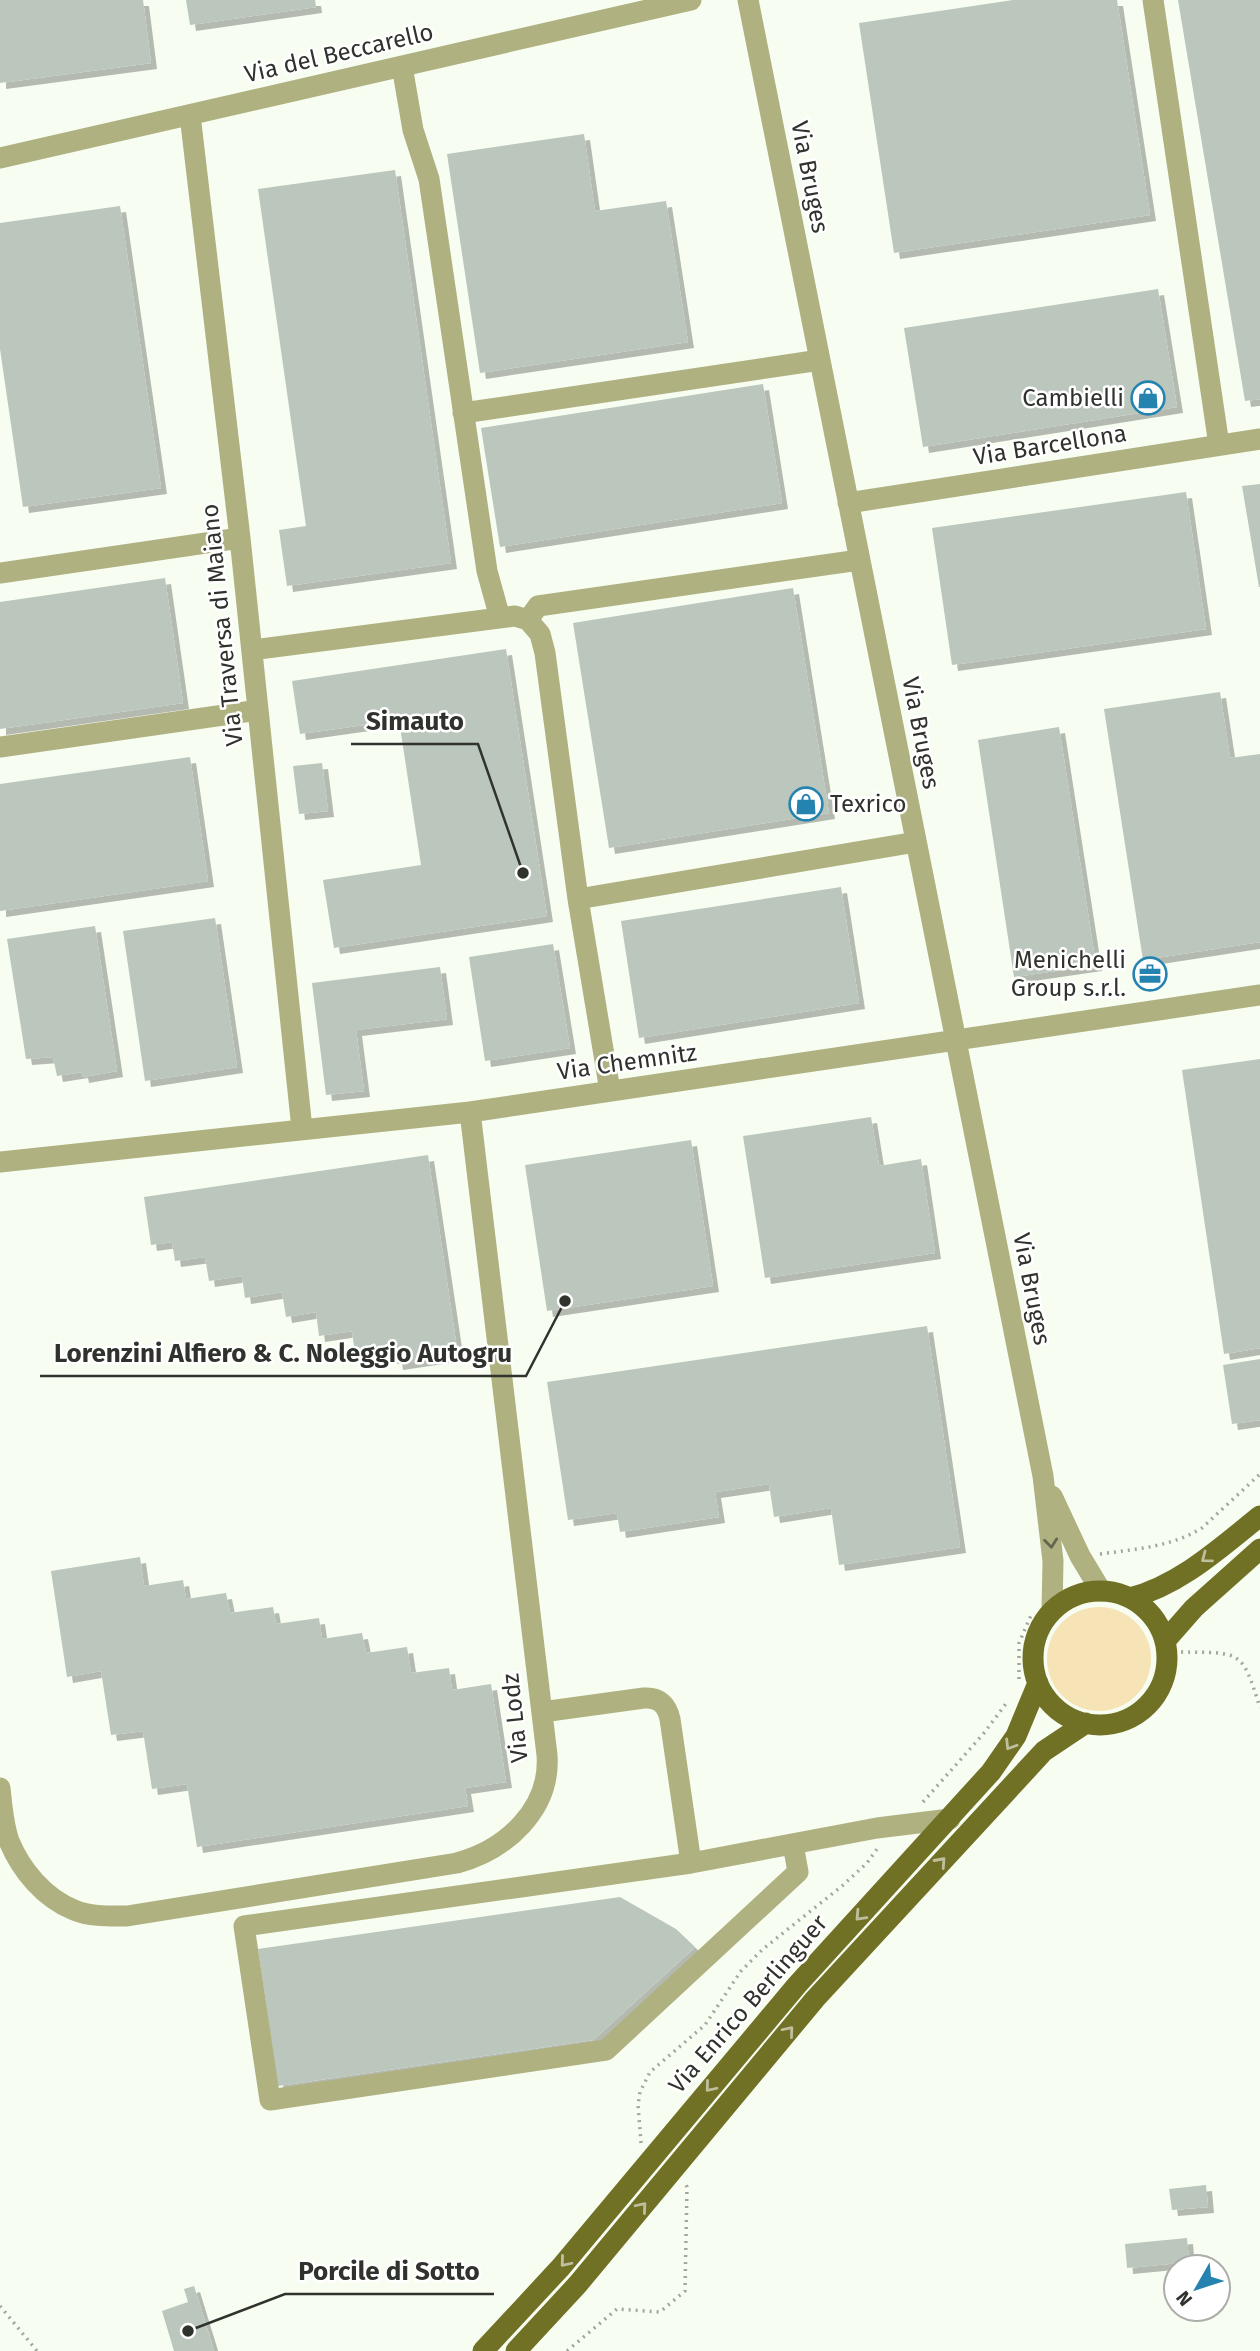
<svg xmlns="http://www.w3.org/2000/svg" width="1260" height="2351" viewBox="0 0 1260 2351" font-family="'Fira Sans',sans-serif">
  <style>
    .green { fill: #f6e4b6 }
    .building { fill: #bbc6bd; filter: url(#shadow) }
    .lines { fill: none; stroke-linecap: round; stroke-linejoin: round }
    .path { stroke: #a2a69e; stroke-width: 3.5; stroke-dasharray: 2 5; stroke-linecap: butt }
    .minor { stroke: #afb181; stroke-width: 21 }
    .major { stroke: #707125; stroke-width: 21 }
    .oneway { stroke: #63654f }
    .oneway2 { stroke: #bfbf9d }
    .labels { text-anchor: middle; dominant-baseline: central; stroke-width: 5; stroke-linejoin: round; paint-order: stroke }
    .street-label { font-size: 24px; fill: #30322e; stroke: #fff }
    .poi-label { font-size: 24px; fill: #30322e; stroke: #fff; text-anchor: end }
    .leader { fill: none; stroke: #30322e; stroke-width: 2.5 }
    .callout-dot { fill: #30322e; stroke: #fff; stroke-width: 2.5 }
    .callout-label { font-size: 26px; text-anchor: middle; font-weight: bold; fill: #30322e; stroke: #fff; stroke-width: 5; stroke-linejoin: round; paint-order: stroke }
  </style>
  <defs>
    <filter id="shadow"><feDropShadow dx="6" dy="6" stdDeviation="0" flood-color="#0004"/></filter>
  </defs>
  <rect width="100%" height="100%" fill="#f7fdf1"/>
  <!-- green -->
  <path class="green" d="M1047 1659a52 52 0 1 1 104 0a52 52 0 1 1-104 0Z"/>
  <!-- building -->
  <path class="building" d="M 0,0 L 143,0 L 151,63 L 0,83 Z
    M 186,0 L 315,0 L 316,7 L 190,25 Z
    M 1013,0 L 1117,0 L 1150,215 L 894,253 L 859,23 Z
    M 1178,0 L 1260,0 L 1260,399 L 1245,401 Z
    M 584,134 L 595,211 L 666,201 L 688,342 L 480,373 L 447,154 Z
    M 395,170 L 451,563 L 287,586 L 279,530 L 306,526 L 258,189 Z
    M 120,206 L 161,488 L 23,507 L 0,349 L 0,223 Z
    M 1158,289 L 1177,407 L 923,447 L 904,328 Z
    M 763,384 L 782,503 L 500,547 L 481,428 Z
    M 1260,484 L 1260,587 L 1259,587 L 1242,486 Z
    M 1186,492 L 1206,629 L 952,665 L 932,528 Z
    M 165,578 L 183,703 L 0,729 L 0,602 Z
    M 793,588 L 829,813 L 609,848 L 573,623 Z
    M 506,649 L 547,916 L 334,948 L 323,880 L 421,865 L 399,720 L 300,734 L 292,681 Z
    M 1220,692 L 1230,758 L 1260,754 L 1260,942 L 1143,960 L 1104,709 Z
    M 1059,727 L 1096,965 L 1014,977 L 978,740 Z
    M 190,757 L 208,881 L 0,911 L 0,784 Z
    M 322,763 L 328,811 L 299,814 L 293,766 Z
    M 841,887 L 859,1003 L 639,1038 L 621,921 Z
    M 215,918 L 237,1067 L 145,1081 L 123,931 Z
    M 95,926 L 117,1071 L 83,1077 L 82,1072 L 57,1076 L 53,1057 L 26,1059 L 7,939 Z
    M 553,944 L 570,1048 L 485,1061 L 469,957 Z
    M 440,967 L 447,1019 L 356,1030 L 364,1091 L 326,1095 L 312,983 Z
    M 1260,1059 L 1260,1348 L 1224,1354 L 1182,1070 Z
    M 871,1117 L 879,1166 L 921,1159 L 935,1253 L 765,1278 L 743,1136 Z
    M 691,1140 L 713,1286 L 547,1311 L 525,1165 Z
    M 428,1155 L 458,1355 L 397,1364 L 395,1348 L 355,1354 L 352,1331 L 319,1336 L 316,1312 L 286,1317 L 282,1292 L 245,1298 L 242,1276 L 209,1281 L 205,1257 L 175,1261 L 172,1242 L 151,1245 L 144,1197 Z
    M 927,1326 L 960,1547 L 839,1565 L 831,1508 L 774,1517 L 769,1484 L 715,1492 L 719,1517 L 620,1532 L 617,1513 L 568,1520 L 547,1382 Z
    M 1260,1359 L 1260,1420 L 1232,1424 L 1223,1365 Z
    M 140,1557 L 144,1586 L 183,1580 L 186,1599 L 226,1593 L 230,1613 L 273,1607 L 276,1624 L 319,1618 L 322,1639 L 362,1633 L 366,1653 L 407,1647 L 411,1673 L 449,1668 L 452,1690 L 491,1684 L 506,1782 L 465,1788 L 468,1806 L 197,1847 L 187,1784 L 152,1789 L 143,1731 L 111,1735 L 101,1671 L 67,1677 L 51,1571 Z
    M 620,1897 L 676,1929 L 695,1947 L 593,2040 L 278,2086 L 258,1949 Z
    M 1206,2185 L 1208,2207 L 1172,2210 L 1169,2189 Z
    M 1187,2238 L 1189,2262 L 1127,2268 L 1125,2244 Z
    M 194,2286 L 214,2351 L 174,2351 L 162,2311 L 188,2302 L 184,2289 Z"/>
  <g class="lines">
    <!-- path -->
    <path class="path" d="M 1100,1554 C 1136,1549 1171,1547 1202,1528 L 1260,1474
      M 1181,1652 C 1241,1653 1242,1649 1260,1708
      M 1019,1679 L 1019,1643 L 1032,1613
      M 923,1802 L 984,1733 L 1008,1701
      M 641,2143 L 638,2105 L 640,2092 L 650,2072 L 705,2025 L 741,1971 L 763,1949 L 842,1886 L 867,1863 L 877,1849
      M 0,2306 L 37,2351
      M 567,2351 L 617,2309 L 660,2312 L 685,2291 L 687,2187 L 685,2183"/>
    <!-- minor -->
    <path class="minor" d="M 748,0 L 1043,1476 L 1053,1561 L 1052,1610
      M 1153,0 L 1219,445
      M 402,66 L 413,130 L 429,179 L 487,571 L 500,618
      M 190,115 L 240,538 L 302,1129
      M 0,158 L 691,0
      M 463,413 L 820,360
      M 848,503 L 1260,439
      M 0,573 L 240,538
      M 528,620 L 538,606 L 859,560
      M 252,650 L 515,616 L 528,620 L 540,634 L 545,653 L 578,899 L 610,1091
      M 0,747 L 258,710
      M 578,899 L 916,842
      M 0,1162 L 470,1112 L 1260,995
      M 1052,1496 L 1080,1556 L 1101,1591
      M 542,1712 L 644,1698 C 659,1697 667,1705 670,1719 L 691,1863 L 877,1828 L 950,1819
      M 0,1788 C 2,1806 3,1824 9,1841 C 21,1870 44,1898 74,1910 C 91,1917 110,1916 127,1916 L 457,1863 C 506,1850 551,1809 547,1755 L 470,1112
      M 691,1863 L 244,1926 L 270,2100 L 606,2050 L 798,1872 L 793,1844"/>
    <!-- major -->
    <path class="major" d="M1033 1658a67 67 0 1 1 134 0a67 67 0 1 1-134 0Z
      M 1130,1598 C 1180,1585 1220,1548 1260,1516
      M 1165,1641 L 1194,1608 L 1260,1549
      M 483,2351 L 561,2267 L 797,1985 L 991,1772 L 1016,1736 L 1038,1683
      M 516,2351 L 578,2284 L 815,1999 L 1044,1751 L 1086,1723"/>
  </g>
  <!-- one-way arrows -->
  <defs><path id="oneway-chevron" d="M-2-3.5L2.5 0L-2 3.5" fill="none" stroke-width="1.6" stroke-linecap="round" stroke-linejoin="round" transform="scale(1.75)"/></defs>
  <use class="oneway" href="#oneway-chevron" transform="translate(1051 1543) rotate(84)"/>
  <g class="oneway2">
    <use href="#oneway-chevron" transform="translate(1206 1558) rotate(143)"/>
    <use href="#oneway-chevron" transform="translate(1010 1745) rotate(122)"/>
    <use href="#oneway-chevron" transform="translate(941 1862) rotate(-48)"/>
    <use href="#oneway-chevron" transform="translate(860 1916) rotate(133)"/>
    <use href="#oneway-chevron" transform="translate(789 2031) rotate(-50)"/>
    <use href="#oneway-chevron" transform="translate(710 2087) rotate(130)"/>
    <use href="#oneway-chevron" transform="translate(642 2207) rotate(-50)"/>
    <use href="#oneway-chevron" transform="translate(565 2262) rotate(130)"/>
  </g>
  <!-- icons -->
  <defs>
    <symbol id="shop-ring" viewBox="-11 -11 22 22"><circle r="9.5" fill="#fff" stroke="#2583af" stroke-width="1.5"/><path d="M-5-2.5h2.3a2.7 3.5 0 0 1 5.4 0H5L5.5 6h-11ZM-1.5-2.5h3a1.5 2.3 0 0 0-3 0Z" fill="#2583af"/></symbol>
    <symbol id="office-ring" viewBox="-11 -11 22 22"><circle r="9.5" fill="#fff" stroke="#2583af" stroke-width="1.5"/><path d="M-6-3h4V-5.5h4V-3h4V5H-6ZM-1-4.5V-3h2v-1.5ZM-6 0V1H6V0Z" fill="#2583af"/></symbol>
  </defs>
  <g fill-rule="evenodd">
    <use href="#shop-ring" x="1129" y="379" width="38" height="38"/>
    <use href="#shop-ring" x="787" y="785" width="38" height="38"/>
    <use href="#office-ring" x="1131" y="955" width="38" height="38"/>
  </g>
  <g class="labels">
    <!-- street labels -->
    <g class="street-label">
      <text transform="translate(339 53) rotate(-13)">Via del Beccarello</text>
      <text transform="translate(810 177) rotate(79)">Via Bruges</text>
      <text transform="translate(1050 445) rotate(-9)">Via Barcellona</text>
      <text transform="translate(222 625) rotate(-96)">Via Traversa di Maiano</text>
      <text transform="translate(921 733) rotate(79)">Via Bruges</text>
      <text transform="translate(627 1062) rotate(-8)">Via Chemnitz</text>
      <text transform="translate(1032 1289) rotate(79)">Via Bruges</text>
      <text transform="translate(515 1718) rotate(-96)">Via Lodz</text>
      <text transform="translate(748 2004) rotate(-49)">Via Enrico Berlinguer</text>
    </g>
    <!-- poi labels -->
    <g class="poi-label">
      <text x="1124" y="398">Cambielli</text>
      <text x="830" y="804" text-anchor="start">Texrico</text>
      <text x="1126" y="960">Menichelli<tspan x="1126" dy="28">Group s.r.l.</tspan></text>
    </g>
  </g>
  <!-- callouts -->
  <path class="leader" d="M523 873L478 744H351M565 1301L526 1376H40M188 2331L285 2294H494"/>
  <g class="callout-dot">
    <circle cx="523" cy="873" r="7"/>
    <circle cx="565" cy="1301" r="7"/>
    <circle cx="188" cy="2331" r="7"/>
  </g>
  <g class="callout-label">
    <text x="415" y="730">Simauto</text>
    <text x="283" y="1362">Lorenzini Alfiero &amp; C. Noleggio Autogru</text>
    <text x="389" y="2280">Porcile di Sotto</text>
  </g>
  <!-- north arrow -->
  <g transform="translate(1197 2288) rotate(231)"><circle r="33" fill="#ffffff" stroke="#acadab" stroke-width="2"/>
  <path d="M0-5L12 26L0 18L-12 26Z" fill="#2583af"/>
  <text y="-10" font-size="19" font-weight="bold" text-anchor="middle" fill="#30322e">N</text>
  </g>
</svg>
